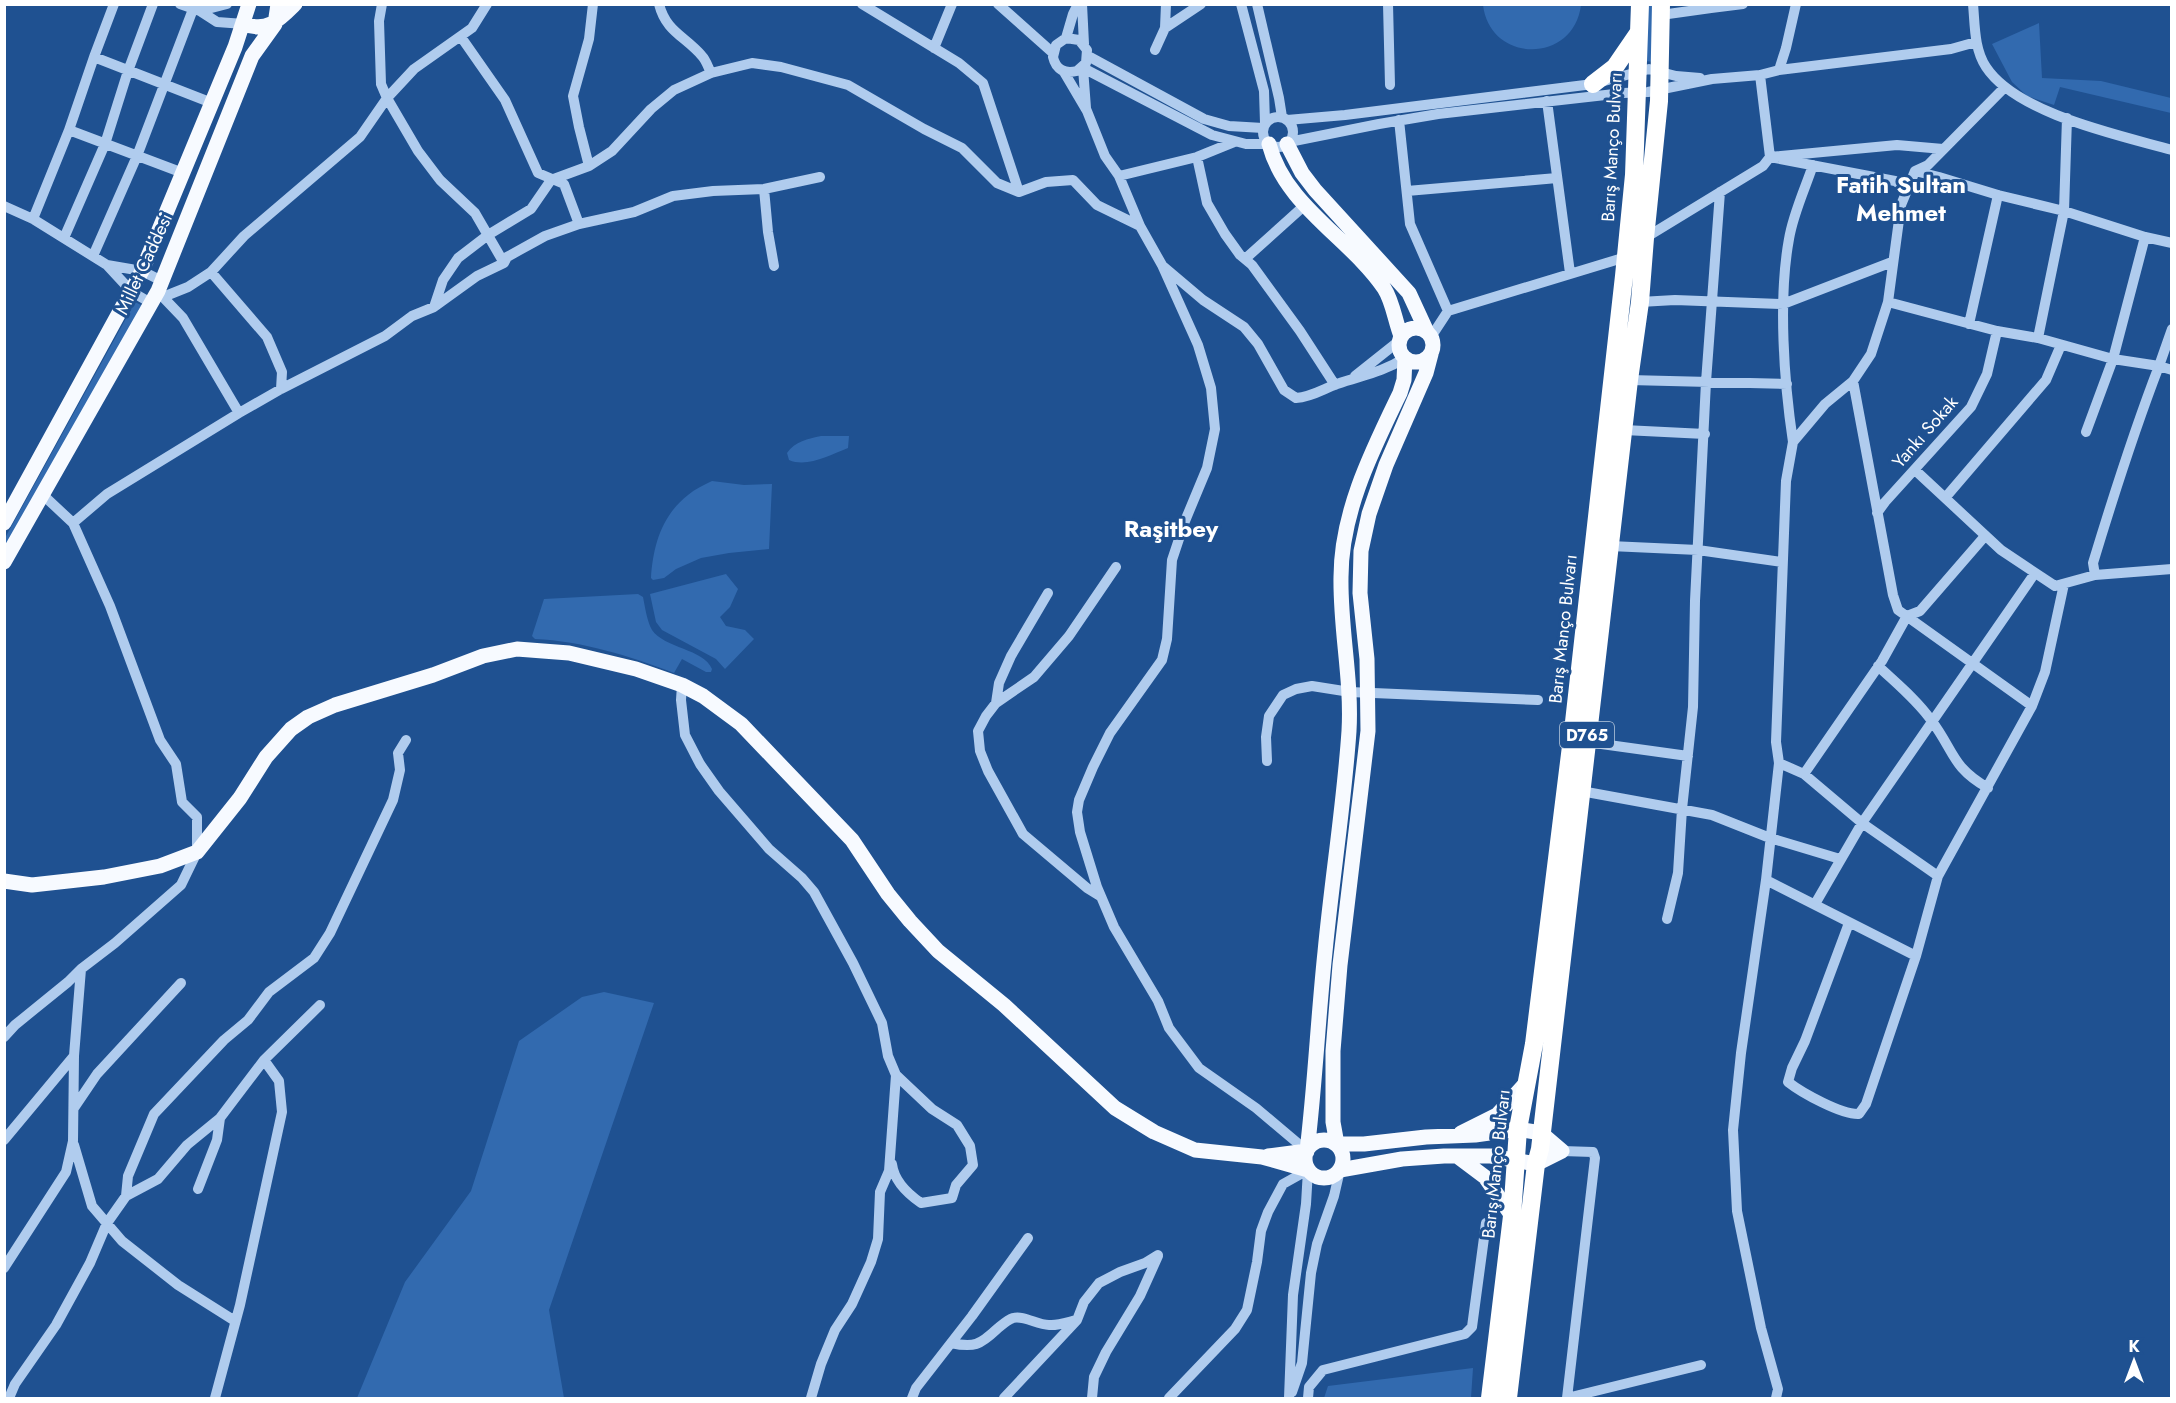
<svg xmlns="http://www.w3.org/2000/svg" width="2176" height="1403" viewBox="0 0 2176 1403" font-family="Jost,sans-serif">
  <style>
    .green { fill: #326aaf }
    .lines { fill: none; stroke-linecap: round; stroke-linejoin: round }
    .minor { stroke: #b0ccee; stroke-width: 10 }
    .major { stroke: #f7faff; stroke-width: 15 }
    .highway { stroke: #fff; stroke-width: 18 }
    .labels { text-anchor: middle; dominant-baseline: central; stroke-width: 6; stroke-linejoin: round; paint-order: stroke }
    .shield { fill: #1f5191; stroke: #bccbde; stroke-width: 1.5 }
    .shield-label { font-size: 16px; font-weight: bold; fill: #fff }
    .street-label { font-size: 18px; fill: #fff; stroke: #1f5191 }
    .district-label { font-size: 24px; font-weight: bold; fill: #fff; stroke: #1f5191 }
  </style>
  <rect width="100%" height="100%" fill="#1f5191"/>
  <!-- green -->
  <path class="green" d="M 1483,5 L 1483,4 L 1581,5 C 1574,64 1490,64 1483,5 Z
    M 1647,5 L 1656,5 L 1656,62 L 1644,61 Z
    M 2039,23 L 2042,78 L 2101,81 L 2171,98 L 2171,113 L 2060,87 L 2054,105 L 2027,96 L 2012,82 L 1992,44 Z
    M 135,302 L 143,306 L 5,555 L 5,538 Z
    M 821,436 L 849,436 L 848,448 C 830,455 807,468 789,460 L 787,453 C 795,441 808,439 821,436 Z
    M 712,481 L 744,485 L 772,484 L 769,549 L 729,553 L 701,558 L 676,569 L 664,578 L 653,580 L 651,578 C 653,547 661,516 688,495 C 695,489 704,485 712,481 Z
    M 726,574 L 738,589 L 730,607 L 720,617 L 726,626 L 745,630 L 754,639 L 725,669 L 716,659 L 662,630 L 656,622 L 650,594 Z
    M 638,594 L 643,597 C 645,607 647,621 652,630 C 664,648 704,649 712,669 L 711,672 L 706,672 L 682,659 L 674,673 C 630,656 582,641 535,639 L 532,636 L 544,599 Z
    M 604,992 L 654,1003 L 549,1310 L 564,1398 L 357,1398 L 405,1282 L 471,1191 L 519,1041 L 582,997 Z
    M 1473,1368 L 1471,1398 L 1324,1398 L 1328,1386 Z"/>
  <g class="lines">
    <!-- minor -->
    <path class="minor" d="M 180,4 L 200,11 L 217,22 L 244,24
      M 382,4 L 379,21 L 381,84 L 387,98 L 418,151 L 440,180 L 475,213 L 504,263
      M 659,4 C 666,32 685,36 702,56 C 706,60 708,67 711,73
      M 862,4 L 959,63 L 983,83 L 1019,192
      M 998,4 L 1053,53
      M 1082,4 L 1084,44
      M 1241,4 L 1264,91 L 1265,123
      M 1257,4 L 1279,98 L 1282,117
      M 1388,4 L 1390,85
      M 1973,4 C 1975,25 1974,49 1986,67 C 2017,114 2119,135 2172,150
      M 1711,8 L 1743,4
      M 200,11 L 227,4
      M 1661,15 L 1711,8 L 1712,4
      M 1165,28 L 1201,4
      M 461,37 L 505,100 L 538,173 L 564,184 L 579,224
      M 1066,38 L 1079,40 L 1087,50 L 1086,63 L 1077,71 C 1065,74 1056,70 1053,57 L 1056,45 L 1066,38 L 1073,14 L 1078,4
      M 934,48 L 952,4
      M 1155,50 L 1165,28 L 1166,4
      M 1088,56 L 1204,119 L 1229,126 L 1263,128
      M 94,57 L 212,103
      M 1083,68 L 1212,135 L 1246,144 L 1269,144
      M 1083,68 L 1086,108
      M 1779,70 L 1786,48 L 1796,4
      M 1064,72 L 1087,111 L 1105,156 L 1119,176 L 1140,226 L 1162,265 L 1198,345 L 1211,388 L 1215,429 L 1207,468 L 1185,521 L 1172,560 L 1167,639 L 1162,660 L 1110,733 L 1093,767 L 1079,800 L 1077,812 L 1080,832 L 1097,887 L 1114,927 L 1158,1001 L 1169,1028 L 1199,1068 L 1256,1108 L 1307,1151
      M 1760,75 L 1770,157 L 1895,181 L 1908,190
      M 1547,101 L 1570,273
      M1263 132a15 15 0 1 1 30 0a15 15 0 1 1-30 0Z
      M 1287,120 L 1345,115 L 1593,84 L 1649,69 L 1676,76 L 1700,78
      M 1399,120 L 1410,224 L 1448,311
      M 69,130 L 183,173
      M 1289,142 L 1379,124 L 1438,114 L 1623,93 L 1648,92 L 1712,79 L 1760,75 L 1779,70 L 1951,49 L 1976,42
      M 1197,157 L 1207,203 L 1225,234 L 1240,255 L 1252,265 L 1300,331 L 1335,385
      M 589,166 L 579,127 L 573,96 L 589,39 L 593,4
      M 1915,171 L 1939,177 L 1998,195 L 2064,211 L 2145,237 L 2172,243
      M 1119,176 L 1197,157 L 1234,142
      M 764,189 L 768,232 L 774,266
      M 1407,191 L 1557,178
      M 4,206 L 33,219 L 107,265 L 132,292 L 151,303
      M 33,219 L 69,130 L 94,57 L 114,4
      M 64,238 L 105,144 L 128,71 L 153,4
      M 1645,238 L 1763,166 L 1770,157 L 1897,145 L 1943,149
      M 93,256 L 137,156 L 195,4
      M 1245,259 L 1305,205
      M 107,265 L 142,271 L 162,281
      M 1164,267 L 1203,300 L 1244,327 L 1258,344 L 1284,390 L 1296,398 C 1312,397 1323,389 1337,384 C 1363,375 1381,373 1405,358
      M 211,272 L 267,337 L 282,372 L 281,389
      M 160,294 L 183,318 L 239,413
      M 163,297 L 188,287 L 211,272 L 244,236 L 360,137 L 387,98 L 414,69 L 472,28 L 487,4
      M 1640,302 L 1675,300 L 1783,304 L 1892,262
      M 1888,302 L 1997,331 L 2038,338 L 2113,359 L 2159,366 L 2172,329
      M 434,307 L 443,280 L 458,258 L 488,235 L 531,209 L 551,180 L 589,166 L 612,151 L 651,109 L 674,90 L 711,73 L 752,63 L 781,67 L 848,85 L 924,129 L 962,148 L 997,183 L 1019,192 L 1046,182 L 1073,180 L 1097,205 L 1140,226
      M 1969,324 L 1998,195
      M 1431,337 L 1448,311 L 1626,257
      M 2038,338 L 2064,211 L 2067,118
      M 1355,376 L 1399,341
      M 1629,380 L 1787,384
      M 1853,381 L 1893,595 L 1898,610 L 2032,706
      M 1624,430 L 1705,434
      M 2086,432 L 2113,359 L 2145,237
      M 1793,442 C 1784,382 1778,299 1789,239 C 1793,214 1805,189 1813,165
      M 1915,470 L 2001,550 L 2055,586 L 2095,575 L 2172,569
      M 1945,498 L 2046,380 L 2061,345
      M 1877,513 L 1885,502 L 1971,407 L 1987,374 L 1997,331
      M 73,523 L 107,494 L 239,413 L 281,389 L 385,336 L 412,316 L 434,307 L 477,276 L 504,263 L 507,257 L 545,236 L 579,224 L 634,212 L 673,196 L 713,191 L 764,189 L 820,177
      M 1610,546 L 1698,550 L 1782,562
      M 2095,575 L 2093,563 C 2113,497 2134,431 2159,366 L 2172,370
      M 1048,593 L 1011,656 L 999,683 L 996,703 L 986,716 L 978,731 L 980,751 L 988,771 L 1023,834 L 1087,888 L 1100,896
      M 1878,666 C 1896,683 1917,700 1931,720 C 1954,750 1951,767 1988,788
      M 682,685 L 681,700 L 685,735 L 700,764 L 719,791 L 769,849 L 802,878 L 814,892 L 853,963 L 882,1023 L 888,1056 L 896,1075 L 889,1171 L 880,1192 L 878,1239 L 871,1262 L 852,1304 L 835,1330 L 821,1364 L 811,1398
      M 996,703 L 1034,677 L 1069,636 L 1116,567
      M 1587,742 L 1688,756
      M 1267,761 L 1266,737 L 1269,716 L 1283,695 L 1296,689 L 1312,686 L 1350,692 L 1538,700
      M 1779,763 L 1804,774 L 1862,823 L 1938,876
      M 1804,774 L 1882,661 L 1907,616 L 1920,611 L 1985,536
      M 1581,791 L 1712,815 L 1770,838 L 1840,859
      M 1766,880 L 1916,956
      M 1815,904 L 1862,823 L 2035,573
      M 1667,919 L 1678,873 L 1682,809 L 1693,707 L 1695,601 L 1706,382 L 1720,192
      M 1849,923 L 1805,1041 L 1792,1068 L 1788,1082 C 1802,1093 1842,1115 1859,1114 L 1866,1104 L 1916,956 L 1938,876 L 2032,706 L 2045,672 L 2064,584
      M 4,1037 L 15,1025 L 68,982 L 81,969 L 115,943 L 181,885 L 197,852 L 197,817 L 182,802 L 176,764 L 160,740 L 110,606 L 73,523 L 43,495
      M 74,1108 L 97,1074 L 181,983
      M 4,1140 L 74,1056
      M 74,1145 L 92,1206 L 122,1241 L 178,1285 L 235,1321
      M 1562,1151 L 1593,1152 L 1595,1158 L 1567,1398
      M 892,1164 C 894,1181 908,1194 921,1203 L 952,1198 L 956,1185 L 973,1165 L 970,1146 L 957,1125 L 932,1109 L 896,1075
      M 198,1189 L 217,1140 L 220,1118
      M 126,1196 L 128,1176 L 154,1114 L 224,1040 L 248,1020 L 269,992 L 314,958 L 330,933 L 393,800 L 400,770 L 398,753 L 406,740
      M 4,1268 L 66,1172 L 73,1141 L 74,1056 L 81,969
      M 951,1343 C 974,1348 980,1345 997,1329 C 1002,1325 1007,1320 1013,1318 C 1024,1315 1037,1325 1049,1325 C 1058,1326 1068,1322 1077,1320
      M 1292,1392 L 1302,1363 L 1311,1273 L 1317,1244 L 1334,1196 L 1340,1170
      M 9,1398 L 15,1384 L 56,1325 L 90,1263 L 107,1223 L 126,1196 L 158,1179 L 187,1145 L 220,1118 L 264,1060 L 320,1005
      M 215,1398 L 240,1305 L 282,1112 L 279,1081 L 264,1060
      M 912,1398 L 916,1388 L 972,1316 L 1028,1238
      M 1004,1398 L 1077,1320 L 1084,1302 L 1099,1283 L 1120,1272 L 1145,1263 L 1158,1255
      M 1092,1398 L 1094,1377 L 1106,1352 L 1140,1296 L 1158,1256
      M 1169,1398 L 1235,1329 L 1247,1310 L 1257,1262 L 1261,1231 L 1268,1212 L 1283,1184 L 1308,1170 L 1306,1204 L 1293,1295 L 1289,1398
      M 1308,1398 L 1309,1387 L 1323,1370 L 1465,1334 L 1472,1327 L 1486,1223
      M 1567,1398 L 1701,1365
      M 1776,1398 L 1778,1389 L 1761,1328 L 1737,1211 L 1733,1130 L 1741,1053 L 1766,880 L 1779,763 L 1776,742 L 1786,481 L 1793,442 L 1825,404 L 1853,381 L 1871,354 L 1888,302 L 1901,205 L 1915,171 L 1928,165 L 2005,87"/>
    <!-- major -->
    <path class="major" d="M 244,24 C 267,33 279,20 295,4
      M 1269,144 C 1285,206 1350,238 1384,288 C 1393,302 1395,321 1401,336
      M 1287,144 L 1302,173 L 1315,190 L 1409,293 L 1427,332
      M1399 345a17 17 0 1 1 34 0a17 17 0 1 1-34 0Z
      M 4,523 L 142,271 L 235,47 L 249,4
      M 4,562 L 158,291 L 252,56 L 275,24 L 278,4
      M 4,881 L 32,885 L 104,877 L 160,866 L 197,852 L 240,798 L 266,757 L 291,729 L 308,717 L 335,705 L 433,675 L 483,656 L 517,649 L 569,653 L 636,669 L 682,685 L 703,696 L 741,724 L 852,840 L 888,894 L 910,921 L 938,951 L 1004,1005 L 1115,1108 L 1154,1132 L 1195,1150 L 1262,1157 L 1308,1170
      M 1461,1133 L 1497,1115 L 1526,1083
      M1305 1159a19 19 0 1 1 38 0a19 19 0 1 1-38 0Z
      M 1268,1156 L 1307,1151 C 1315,1085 1318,1018 1325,952 C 1332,878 1344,805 1349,731 C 1352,679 1340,629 1341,577 C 1341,512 1372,451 1400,393 L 1404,380 L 1405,358
      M 1457,1156 L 1485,1177 L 1512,1216
      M 1340,1170 L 1402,1159 L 1444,1156 L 1491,1156 L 1536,1164 L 1562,1151 L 1541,1133 L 1518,1129 L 1475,1135 L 1426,1137 L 1364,1144 L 1337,1144 L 1333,1122 L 1333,1051 L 1340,965 L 1368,731 L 1367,659 L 1360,593 L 1361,551 L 1369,514 L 1386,465 L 1426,373 L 1431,354"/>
    <!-- highway -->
    <path class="highway" d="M 1593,84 L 1615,67 L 1639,32
      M 1490,1398 L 1512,1216 L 1518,1129 L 1534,1044 L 1574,722 L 1624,276 L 1634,175 L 1640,4
      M 1508,1398 L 1536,1164 L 1540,1149 L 1629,380 L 1640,302 L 1645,238 L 1659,101 L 1661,4"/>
  </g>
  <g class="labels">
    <!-- shield labels -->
    <rect class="shield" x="1560" y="722" width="54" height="26" rx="4.5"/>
    <g class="shield-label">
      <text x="1587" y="735">D765</text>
    </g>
    <!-- street labels -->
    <g class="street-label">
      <text transform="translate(1612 147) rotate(-87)">Barış Manço Bulvarı</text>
      <text transform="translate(144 264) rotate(-65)">Millet Caddesi</text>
      <text transform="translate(1925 432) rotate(-49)">Yankı Sokak</text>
      <text transform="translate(1563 629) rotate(-84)">Barış Manço Bulvarı</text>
      <text transform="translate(1496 1164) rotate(-84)">Barış Manço Bulvarı</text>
    </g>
    <!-- district labels -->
    <g class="district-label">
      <text x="1901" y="184">Fatih Sultan<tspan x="1901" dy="28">Mehmet</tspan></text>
      <text x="1171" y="528">Raşitbey</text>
    </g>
  </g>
  <!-- border -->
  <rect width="2176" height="1403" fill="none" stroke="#ffffff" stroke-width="12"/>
  <!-- north arrow -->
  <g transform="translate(2134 1361)" stroke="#1f5191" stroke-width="4.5" paint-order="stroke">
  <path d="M0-4.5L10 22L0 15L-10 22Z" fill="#ffffff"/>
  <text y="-9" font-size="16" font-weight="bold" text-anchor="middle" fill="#ffffff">K</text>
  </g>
</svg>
